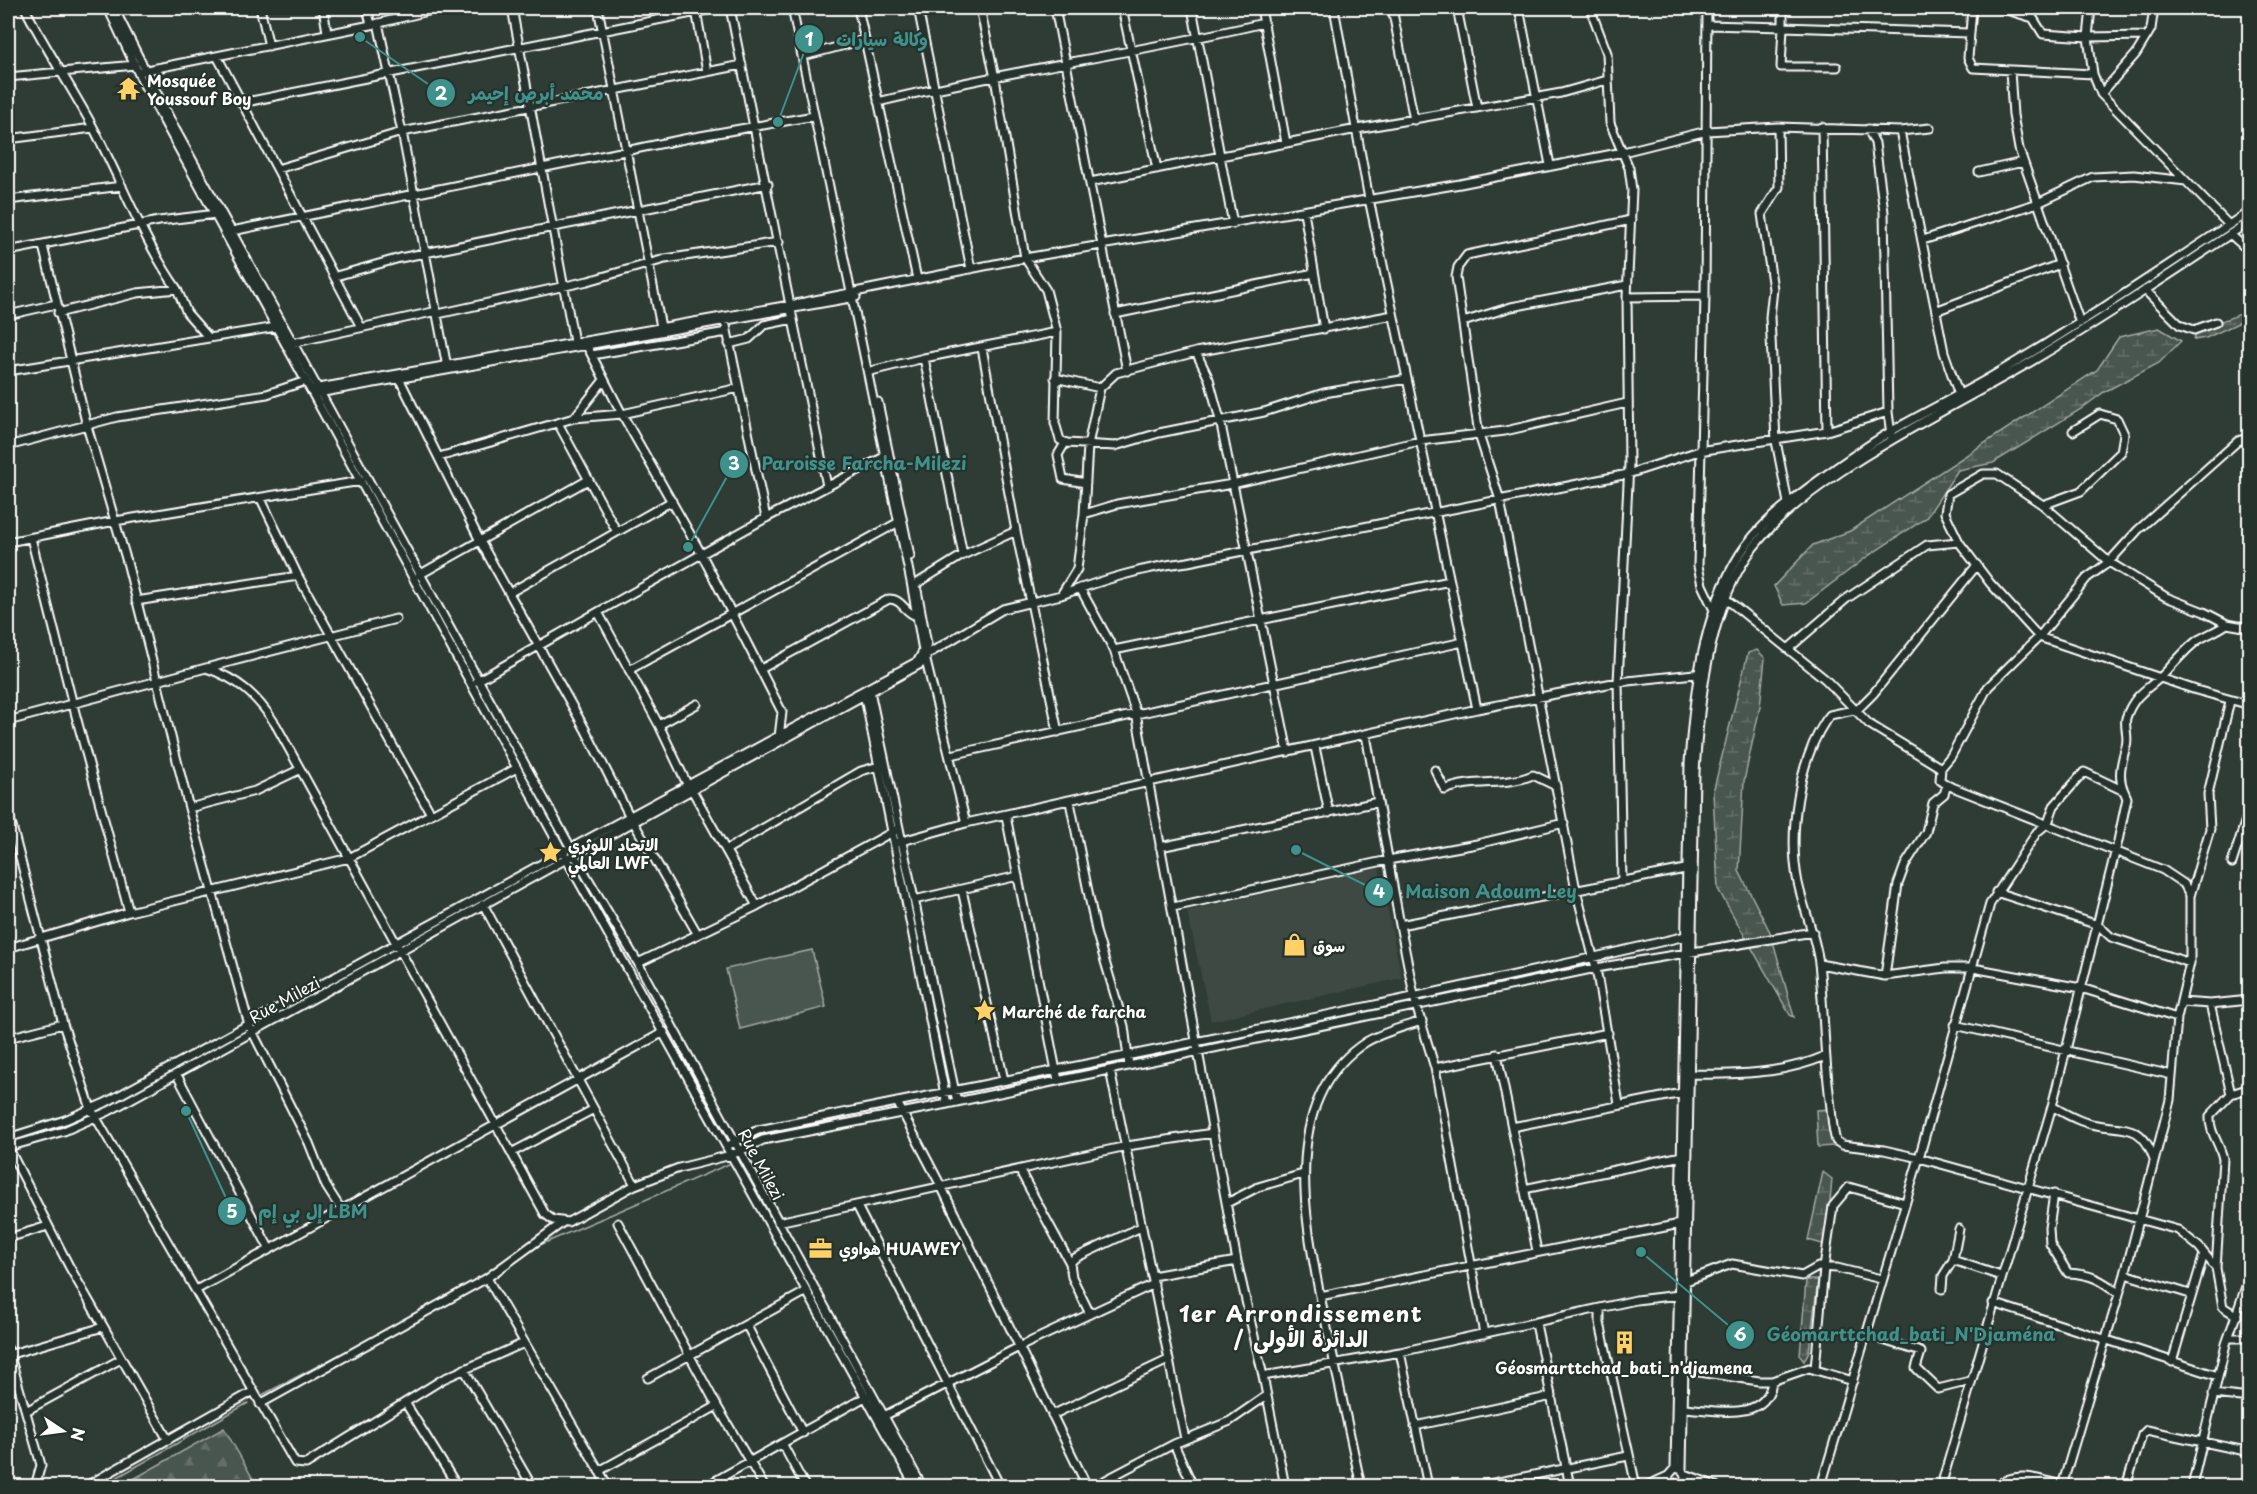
<svg xmlns="http://www.w3.org/2000/svg" width="2257" height="1494" viewBox="0 0 2257 1494" font-family="'Playpen Sans','Playpen Sans Arabic',sans-serif">
  <style>
    .built { fill: #3c4842 }
    .forest { fill: url(#forest-firs); stroke: #a4aaa7; stroke-width: 1.5 }
    .wetland { fill: url(#wetland-marsh); stroke: #a4aaa7; stroke-width: 1.5 }
    .garden { fill: #4a544f; stroke: #a4aaa7; stroke-width: 1.5 }
    .lines { fill: none; stroke-linecap: round; stroke-linejoin: round }
    .stream { stroke: #a9afac; stroke-width: 1.5 }
    .minor-casing { stroke: #fff; stroke-width: 11 }
    .minor { stroke: #26332d; stroke-width: 7 }
    .labels { text-anchor: middle; dominant-baseline: central; stroke-width: 4.5; stroke-linejoin: round; paint-order: stroke }
    .poi-label { font-size: 16px; font-weight: bold; fill: #fff; stroke: #26332d; text-anchor: start }
    .street-label { font-size: 16px; fill: #fff; stroke: #26332d }
    .district-label { font-size: 22px; font-weight: bold; letter-spacing: 1.5px; fill: #fff; stroke: #26332d }
    .leader { fill: none; stroke: #3f918b; stroke-width: 2 }
    .callout-dot { fill: #3f918b; stroke: #26332d; stroke-width: 2 }
    .mark-label { font-size: 18px; text-anchor: middle; font-weight: bold; fill: #fff }
    .callout-label { font-size: 18px; text-anchor: middle; font-weight: bold; fill: #3f918b; stroke: #26332d; stroke-width: 4.5; stroke-linejoin: round; paint-order: stroke }
  </style>
  <defs>
    <pattern id="forest-firs" width="22" height="20" patternUnits="userSpaceOnUse" patternTransform="scale(1.5)"><rect width="22" height="20" fill="#4a544f"/><path d="M5 1l3.5 6h-7zM16 11l3.5 6h-7z" fill="#656e69"/></pattern>
    <pattern id="wetland-marsh" width="20" height="14" patternUnits="userSpaceOnUse" patternTransform="scale(1.5)"><rect width="20" height="14" fill="#4a544f"/><path d="M1 5h8M5 5V1M11 12h8M15 12V8" fill="none" stroke="#656e69"/></pattern>
  </defs>
  <rect width="100%" height="100%" fill="#2f3b35"/>
  <filter id="ink" filterUnits="userSpaceOnUse"><feTurbulence type="fractalNoise" baseFrequency=".0167" numOctaves="2"/><feDisplacementMap in="SourceGraphic" scale="12" xChannelSelector="R" yChannelSelector="G"/><feConvolveMatrix kernelMatrix="1 2 1 2 8 2 1 2 1" color-interpolation-filters="sRGB"/></filter>
  <g filter="url(#ink)">
    <!-- built -->
    <path class="built" d="M 1379,868 L 1402,978 L 1211,1021 L 1187,911 Z"/>
    <!-- forest -->
    <path class="forest" d="M 224,1428 L 257,1486 L 121,1486 Z"/>
    <!-- wetland -->
    <path class="wetland" d="M 2249,311 L 2249,318 L 2206,338 L 2194,340 L 2196,330 Z
      M 2159,328 L 2181,341 L 2159,363 L 2104,392 L 2081,409 L 1993,463 L 1958,470 L 1926,518 L 1868,556 L 1806,603 L 1783,605 L 1774,586 L 1813,545 L 1850,531 L 2097,370 L 2119,337 Z
      M 1757,650 L 1765,658 L 1760,707 L 1744,781 L 1739,871 L 1771,934 L 1794,1017 L 1790,1015 L 1718,889 L 1713,792 L 1748,653 Z
      M 1829,1109 L 1834,1146 L 1818,1147 L 1816,1110 Z
      M 1823,1172 L 1832,1179 L 1826,1245 L 1808,1240 Z
      M 1806,1280 L 1818,1280 L 1809,1351 L 1804,1361 L 1800,1356 Z"/>
    <!-- garden -->
    <path class="garden" d="M 812,950 L 826,1007 L 740,1029 L 726,969 Z"/>
    <g class="lines">
      <!-- stream -->
      <path class="stream" d="M 8,442 L 19,440
        M 1695,947 L 1753,937
        M 1610,962 L 1674,951
        M 1424,998 L 1589,966
        M 1401,1003 L 1412,1001
        M 1062,1072 L 1071,1070
        M 959,1094 L 1052,1074
        M 903,1105 L 941,1097
        M 758,1139 L 771,1132 L 894,1107
        M 522,1257 L 540,1245 L 729,1164
        M 262,1395 L 383,1332
        M 102,1486 L 248,1403"/>
      <defs>
        <path id="minor" d="M 25,8 C 46,50 73,89 95,131 C 122,183 143,240 177,289 L 137,293 L 58,313
          M 108,8 L 142,81 L 572,869 L 915,1486
          M 114,8 L 174,127 L 571,848 L 918,661 L 923,651 L 911,582 L 792,8
          M 260,8 L 269,46
          M 323,8 L 327,32
          M 367,8 L 371,25
          M 512,8 L 574,342
          M 598,8 L 661,327
          M 730,8 L 790,305
          M 858,8 L 917,279
          M 918,8 L 971,269
          M 980,8 L 995,78 L 1025,258 L 1046,290 L 1057,332 L 1055,423 L 1060,440 L 1067,443 L 1115,446 L 1159,433 L 1264,412 L 1324,393 L 1407,379
          M 1055,8 L 1127,371
          M 1122,8 L 1157,169
          M 1192,8 L 1233,224
          M 1261,8 L 1286,143
          M 1334,8 L 1369,199 L 1477,709
          M 1392,8 L 1414,120
          M 1457,8 L 1477,108
          M 1519,8 L 1550,165
          M 1590,8 L 1607,53 L 1610,123 L 1629,168 L 1632,190 L 1627,297 L 1629,464 L 1618,682 L 1622,882
          M 1707,8 L 1705,296 L 1698,566 L 1702,585 L 1714,610
          M 1972,8 L 1968,58 L 1973,68 L 2093,74
          M 2000,8 L 2033,18 L 2043,34 L 2088,37 L 2091,8
          M 2154,8 L 2151,29 L 2147,36 L 2088,37 L 2093,74 L 2101,94 L 2229,225
          M 696,10 L 707,72
          M 117,12 L 134,8
          M 378,23 L 402,132 L 447,367
          M 1707,25 L 1783,27 L 1783,8
          M 807,55 L 864,40
          M 217,56 L 361,327
          M 1837,67 L 1781,67 L 1783,27 L 1969,33
          M 142,71 L 371,25 L 441,8
          M 2010,71 L 2013,115 L 2019,149 L 2080,323
          M 8,77 L 135,65
          M 2101,94 L 2136,54 L 2147,36
          M 878,102 C 1006,71 1136,53 1264,23
          M 241,103 L 717,8
          M 1778,127 L 1779,187 L 1762,214 L 1773,289 L 1770,317 L 1776,441 L 1788,503
          M 1822,127 L 1827,431
          M 1868,129 L 1875,143 L 1884,212 L 1888,412 L 1891,435
          M 1900,131 L 1944,352 L 1959,395
          M 8,139 L 93,128
          M 277,169 L 402,132 L 742,65
          M 1979,172 L 2023,162
          M 1090,182 L 1357,129 L 1561,93 L 1607,80
          M 8,200 L 122,186
          M 1304,212 L 1324,329
          M 232,231 L 689,138 L 814,116
          M 2230,234 L 2250,252
          M 1923,240 L 2038,203 L 2093,177 L 2134,175 L 2186,181
          M 43,246 L 87,426 L 127,562 L 189,808 L 249,1025 L 309,1143 L 326,1186 L 342,1211
          M 8,251 L 159,221 L 216,214
          M 336,276 L 400,258 L 768,184
          M 177,289 L 187,313 L 209,338
          M 2145,290 L 2180,325 L 2194,330 L 2216,322
          M 1627,297 L 1705,296
          M 791,310 L 827,486
          M 1938,310 L 2060,264
          M 438,314 L 588,281 L 665,259 L 779,242
          M 1115,314 L 1314,273
          M 8,315 L 56,304
          M 725,321 L 766,518
          M 1463,322 L 1511,307 L 1627,285
          M 292,343 L 437,311
          M 729,344 L 749,339 L 764,325 L 793,319
          M 587,346 L 622,414 L 702,555 L 782,712 L 779,737
          M 982,348 L 1016,531 L 1058,732
          M 1196,352 L 1209,379 L 1220,420 L 1288,752
          M 592,355 L 727,332
          M 924,358 L 963,555
          M 8,371 L 276,327
          M 871,371 L 924,358 L 1057,332
          M 399,378 L 480,541 L 585,729 L 630,817
          M 1055,378 L 1100,388 L 1116,373 L 1196,352 L 1393,315
          M 313,389 L 790,305 L 1025,258 L 1460,184 L 1623,152 L 1707,131 L 1778,127 L 1900,131 L 1930,128
          M 318,393 L 856,297
          M 878,402 L 910,556
          M 574,418 L 604,380
          M 559,425 L 617,532
          M 1065,443 L 1058,455 L 1063,479 L 1086,483
          M 8,446 L 117,417 L 267,394 L 306,381
          M 439,457 L 574,418 L 622,414 L 739,388
          M 261,499 L 298,576 L 431,814
          M 2043,505 L 2081,491 L 2121,452 L 2124,434 L 2117,419 L 2100,414 L 2073,431
          M 1084,514 L 1088,445 L 1100,388
          M 31,538 L 73,705 L 129,912
          M 8,542 L 115,521 L 361,481
          M 1977,565 L 1873,694 L 1858,709 L 1830,715 L 1826,720 C 1798,762 1788,834 1798,883 C 1804,910 1815,935 1819,963 C 1824,1009 1824,1055 1830,1100 C 1832,1114 1832,1128 1836,1141 L 1842,1145 L 1884,1150 L 1919,1158 L 2178,1230 L 2199,1247 L 2216,1268 L 2223,1307 L 2237,1316
          M 419,575 L 588,480
          M 916,584 L 963,555 L 1016,531
          M 1080,588 L 1114,650 L 1136,713 L 1213,1133
          M 509,593 L 672,501
          M 1061,595 C 1103,580 1144,567 1188,562 L 1628,474 L 1699,451 L 1827,431 L 1888,412
          M 1725,598 L 1825,679 L 1869,724 L 1941,768 L 1940,780 L 1947,785 L 2163,870 L 2184,884 L 2190,895
          M 136,601 L 298,576
          M 2250,628 L 2227,624 L 2204,612 L 2166,597 L 2109,562 L 2043,505 L 1997,474 L 1983,474 L 1948,494 L 1945,513 L 1959,542 L 1990,583 L 2039,637 L 2196,690 L 2250,705
          M 1788,649 L 1846,599 L 1927,545 L 1959,542
          M 1114,650 L 1450,581
          M 928,654 L 1003,609 L 1061,595 L 1077,569 L 1084,514 L 1117,504 L 1232,484 L 1420,441 L 1505,431 L 1627,403
          M 926,661 L 966,823
          M 206,668 L 396,619
          M 761,669 L 889,599 C 903,599 904,613 917,616
          M 629,670 L 897,523
          M 477,681 L 598,612
          M 870,691 L 957,1102
          M 864,693 L 947,1104
          M 8,721 L 206,668 C 239,679 257,696 276,725 L 545,1214 L 553,1220 L 568,1222 L 635,1185 L 679,1168 L 731,1155 L 763,1140 L 947,1104 L 1596,968 L 1813,932
          M 659,725 L 697,704
          M 1366,735 L 1400,925 L 1685,869
          M 1315,747 L 1329,813
          M 951,755 L 1463,642
          M 1941,768 L 1951,756 L 1988,687 L 2039,637 L 2087,578 L 2109,562 L 2138,530 L 2238,441 L 2250,437
          M 1435,770 L 1445,790 C 1473,778 1505,787 1533,775 L 1556,786
          M 687,784 L 659,725 L 598,612 L 766,518 L 884,457
          M 692,790 L 757,906
          M 1070,802 L 1096,931 L 1124,1026 L 1129,1066
          M 189,808 L 255,791 L 299,770
          M 8,811 L 63,1024 L 91,1109 L 295,1463 L 306,1464 L 443,1379 L 524,1343
          M 1006,816 L 1058,1081
          M 634,823 L 697,933
          M 895,843 L 966,823 L 1477,709 L 1618,682 L 1704,673
          M 1160,847 L 1378,802
          M 726,850 L 861,771 L 879,766
          M 573,853 L 638,963 L 922,1486
          M 2232,863 L 2250,807
          M 962,890 L 1004,1080
          M 1996,892 L 2098,925 L 2111,937 L 2190,963
          M 914,900 L 1018,876
          M 483,904 L 635,1185
          M 1173,907 L 1388,860 L 1477,844 L 1564,823
          M 1400,925 L 1416,1005 L 1435,1068 L 1484,1334
          M 8,948 L 129,912 L 349,858 L 517,768
          M 638,963 L 757,906 L 896,830
          M 1819,964 L 1885,976 L 1945,968 L 1973,968 L 2081,988 L 2177,1018
          M 1885,976 L 1898,884 L 1905,865 L 1926,832 L 1933,803 L 1944,794 L 1947,785
          M 2181,1002 L 2210,1004 L 2250,1000
          M 2210,1004 L 2231,1094
          M 1955,1025 L 2172,1075
          M 8,1038 L 63,1024
          M 1497,1054 L 1537,1251
          M 1435,1068 L 1608,1033
          M 1110,1070 L 1185,1439
          M 1690,1074 C 1735,1075 1784,1074 1825,1056
          M 177,1075 L 269,1248
          M 897,1102 L 941,1186 L 1087,1486
          M 1619,1104 L 1596,968 L 1576,890 L 1500,500 L 1479,435 L 1456,277 L 1458,267 L 1467,255 L 1631,220
          M 2052,1106 C 2064,1113 2077,1121 2091,1124 C 2124,1131 2141,1121 2154,1159
          M 1512,1127 L 1687,1092
          M 8,1138 L 65,1120 L 105,1103 L 565,851
          M 731,1144 L 758,1130 C 1068,1067 1379,1008 1686,936
          M 8,1147 L 64,1131 L 109,1111 L 926,661 L 927,644 L 917,590
          M 8,1147 L 69,1266 L 168,1440
          M 511,1153 L 594,1109
          M 1020,1171 L 1070,1263 L 1072,1277 L 1090,1314
          M 1524,1189 L 1682,1156
          M 2054,1194 L 2049,1228 L 2050,1244 L 2068,1273 C 2091,1274 2102,1280 2119,1294
          M 1227,1203 L 1258,1187 L 1303,1174
          M 857,1206 L 1000,1486
          M 778,1222 L 1127,1146 L 1213,1133 L 1237,1261 L 1263,1376
          M 618,1223 L 717,1406 L 764,1486
          M 1959,1229 L 1953,1260 L 2001,1276
          M 8,1238 L 48,1226
          M 1070,1263 L 1075,1258 L 1141,1227
          M 2216,1268 L 2223,1159 C 2220,1143 2209,1133 2210,1116 L 2231,1094 L 2250,1088
          M 2125,1274 L 2190,1294
          M 1152,1276 L 1237,1261
          M 487,1278 L 608,1486
          M 1686,1281 L 1732,1264 L 1802,1276 L 1818,1267 L 1837,1268 L 1881,1279
          M 1942,1289 L 1943,1276 L 1953,1260
          M 196,1290 L 664,1032
          M 1320,1296 C 1304,1214 1281,1097 1366,1042 C 1383,1032 1403,1027 1422,1021
          M 1993,1303 L 2218,1376
          M 1600,1308 L 1600,1323 L 1636,1486
          M 1536,1324 L 1570,1486
          M 747,1326 L 803,1433
          M 1867,1335 L 1921,1352 L 1916,1368 L 1938,1389 L 1970,1381
          M 2228,1338 L 2250,1338
          M 8,1349 L 41,1465 L 35,1486
          M 1400,1352 L 1428,1486
          M 8,1355 L 103,1327
          M 2172,1362 L 2204,1254
          M 464,1369 L 532,1486
          M 1815,1369 L 1824,1268 L 1833,1206 L 1849,1187 L 1905,1203
          M 1686,1370 L 1759,1381 L 1772,1381 L 1809,1368 L 1853,1381
          M 648,1378 L 807,1291
          M 2213,1394 L 2250,1398
          M 260,1404 L 487,1278 L 562,1223
          M 406,1404 L 457,1486
          M 1685,1408 C 1715,1410 1767,1423 1772,1381
          M 26,1411 L 121,1359
          M 1052,1415 L 1168,1360
          M 884,1416 L 1019,1347 L 1154,1284
          M 1415,1426 L 1552,1396
          M 1174,1444 L 1193,1486
          M 783,1445 L 805,1486
          M 1675,1468 L 1689,763 C 1694,693 1702,614 1740,554 C 1758,526 1785,505 1812,485 C 1837,467 1863,448 1890,432 C 1924,412 1960,395 1994,375 C 2081,324 2165,267 2250,211
          M 1682,1470 L 1695,773 C 1699,705 1708,616 1746,558 C 1796,480 1950,410 2032,361 C 2106,317 2178,269 2250,221
          M 599,1471 L 717,1406
          M 1685,1474 L 1716,1486
          M 1682,1484 L 1692,1486
          M 86,1486 L 252,1392
          M 706,1486 L 867,1396
          M 1094,1486 L 1174,1444 L 1230,1421 L 1266,1396
          M 1285,1486 L 1263,1376 L 1400,1352 L 1636,1300 L 1679,1295
          M 1361,1486 L 1320,1296 L 1680,1224
          M 1479,1486 L 1628,1456
          M 1646,1486 L 1668,1476 L 1675,1468 L 1682,1470 L 1686,1477 L 1682,1484 L 1677,1485 L 1670,1481 L 1668,1476
          M 1821,1486 L 1919,1158 L 1990,904 L 2037,832 L 2048,823 L 2054,806 L 2084,772 L 2124,791 C 2117,776 2122,761 2126,746 C 2129,737 2124,727 2126,718 C 2134,693 2149,689 2165,673 C 2175,662 2186,649 2198,640 C 2208,634 2217,631 2227,624
          M 1941,1486 L 2052,1106 L 2118,841 L 2127,798 L 2124,791
          M 1997,1486 C 2015,1469 2042,1480 2064,1486
          M 2062,1486 L 2125,1274 L 2170,1100 L 2177,1018 L 2190,963 L 2190,896 L 2210,829 L 2208,794 L 2230,701
          M 2126,1486 L 2142,1435 L 2147,1430 L 2250,1452
          M 2192,1486 L 2226,1344 L 2250,1275"/>
      </defs>
      <!-- minor casing -->
      <use href="#minor" class="minor-casing"/>
      <!-- minor -->
      <use href="#minor" class="minor"/>
    </g>
  </g>
  <!-- icons -->
  <defs>
    <symbol id="temple-bare" viewBox="-9 -9 18 18"><path d="M0-6L5-2H3V0L6.5 2.5H4V6H1.5V3h-3V6H-4V2.5H-6.5L-3 0V-2H-5Z" fill="#ffd166" stroke="#26332d" stroke-width="2.5" paint-order="stroke"/></symbol>
    <symbol id="sight-bare" viewBox="-9 -9 18 18"><path d="M0-6L1.8-2.2L6-1.7L2.9 1.2L3.7 5.4L0 3.3L-3.7 5.4L-2.9 1.2L-6-1.7L-1.8-2.2Z" fill="#ffd166" stroke="#26332d" stroke-width="2.5" paint-order="stroke"/></symbol>
    <symbol id="shop-bare" viewBox="-9 -9 18 18"><path d="M-5-2.5h2.3a2.7 3.5 0 0 1 5.4 0H5L5.5 6h-11ZM-1.5-2.5h3a1.5 2.3 0 0 0-3 0Z" fill="#ffd166" stroke="#26332d" stroke-width="2.5" paint-order="stroke"/></symbol>
    <symbol id="office-bare" viewBox="-9 -9 18 18"><path d="M-6-3h4V-5.5h4V-3h4V5H-6ZM-1-4.5V-3h2v-1.5ZM-6 0V1H6V0Z" fill="#ffd166" stroke="#26332d" stroke-width="2.5" paint-order="stroke"/></symbol>
    <symbol id="building-bare" viewBox="-9 -9 18 18"><path d="M-4-6H4V6H1V3H-1V6H-4ZM-2.5-4.3h1.7v1.8h-1.7ZM.8-4.3h1.7v1.8H.8ZM-2.5-1h1.7V.8h-1.7ZM.8-1h1.7V.8H.8Z" fill="#ffd166" stroke="#26332d" stroke-width="2.5" paint-order="stroke"/></symbol>
  </defs>
  <g fill-rule="evenodd">
    <use href="#temple-bare" x="112" y="72" width="33" height="33"/>
    <use href="#sight-bare" x="534" y="836" width="33" height="33"/>
    <use href="#shop-bare" x="1278" y="928" width="33" height="33"/>
    <use href="#sight-bare" x="968" y="994" width="33" height="33"/>
    <use href="#office-bare" x="804" y="1232" width="33" height="33"/>
    <use href="#building-bare" x="1608" y="1326" width="33" height="33"/>
  </g>
  <g class="labels">
    <!-- poi labels -->
    <g class="poi-label">
      <text x="147" y="80">Mosquée<tspan x="147" dy="18">Youssouf Boy</tspan></text>
      <text x="568" y="844">الاتحاد اللوثري<tspan x="568" dy="18">العالمي LWF</tspan></text>
      <text x="1313" y="945">سوق</text>
      <text x="1002" y="1011">Marché de farcha</text>
      <text x="839" y="1248">هواوي HUAWEY</text>
      <text x="1624" y="1367" text-anchor="middle">Géosmarttchad_bati_n'djamena</text>
    </g>
    <!-- street labels -->
    <g class="street-label">
      <text transform="translate(284 999) rotate(-29)">Rue Milezi</text>
      <text transform="translate(762 1164) rotate(62)">Rue Milezi</text>
    </g>
    <!-- district labels -->
    <g class="district-label">
      <text x="1301" y="1312">1er Arrondissement<tspan x="1301" dy="25">/ الدائرة الأولى</tspan></text>
    </g>
  </g>
  <!-- callouts -->
  <path class="leader" d="M778 122L809 39M360 37L441 93M688 547L734 464M1296 850L1379 892M186 1111L232 1211M1641 1252L1740 1335"/>
  <g class="callout-dot">
    <circle cx="778" cy="122" r="6"/>
    <circle cx="360" cy="37" r="6"/>
    <circle cx="688" cy="547" r="6"/>
    <circle cx="1296" cy="850" r="6"/>
    <circle cx="186" cy="1111" r="6"/>
    <circle cx="1641" cy="1252" r="6"/>
    <circle cx="809" cy="39" r="15"/>
    <circle cx="441" cy="93" r="15"/>
    <circle cx="734" cy="464" r="15"/>
    <circle cx="1379" cy="892" r="15"/>
    <circle cx="232" cy="1211" r="15"/>
    <circle cx="1740" cy="1335" r="15"/>
  </g>
  <g class="mark-label">
    <text x="809" y="46">1</text>
    <text x="441" y="100">2</text>
    <text x="734" y="470">3</text>
    <text x="1379" y="898">4</text>
    <text x="232" y="1218">5</text>
    <text x="1740" y="1341">6</text>
  </g>
  <g class="callout-label">
    <text x="882" y="46">وكالة سيارات</text>
    <text x="536" y="100">محمد أبرص إحيمر</text>
    <text x="864" y="470">Paroisse Farcha-Milezi</text>
    <text x="1491" y="898">Maison Adoum Ley</text>
    <text x="313" y="1218">إل بي إم LBM</text>
    <text x="1911" y="1341">Géomarttchad_bati_N'Djaména</text>
  </g>
  <!-- margin -->
  <rect width="2257" height="1494" fill="none" stroke="#26332d" stroke-width="30"/>
  <rect x="15" y="15" width="2227" height="1464" fill="none" stroke="#fff" stroke-width="2" filter="url(#ink)"/>
  <!-- north arrow -->
  <g transform="translate(63 1431) rotate(103)" stroke="#26332d" stroke-width="4.5" paint-order="stroke">
  <path d="M0-4.5L10 22L0 15L-10 22Z" fill="#ffffff"/>
  <text y="-9" font-size="16" font-weight="bold" text-anchor="middle" fill="#ffffff">N</text>
  </g>
</svg>
